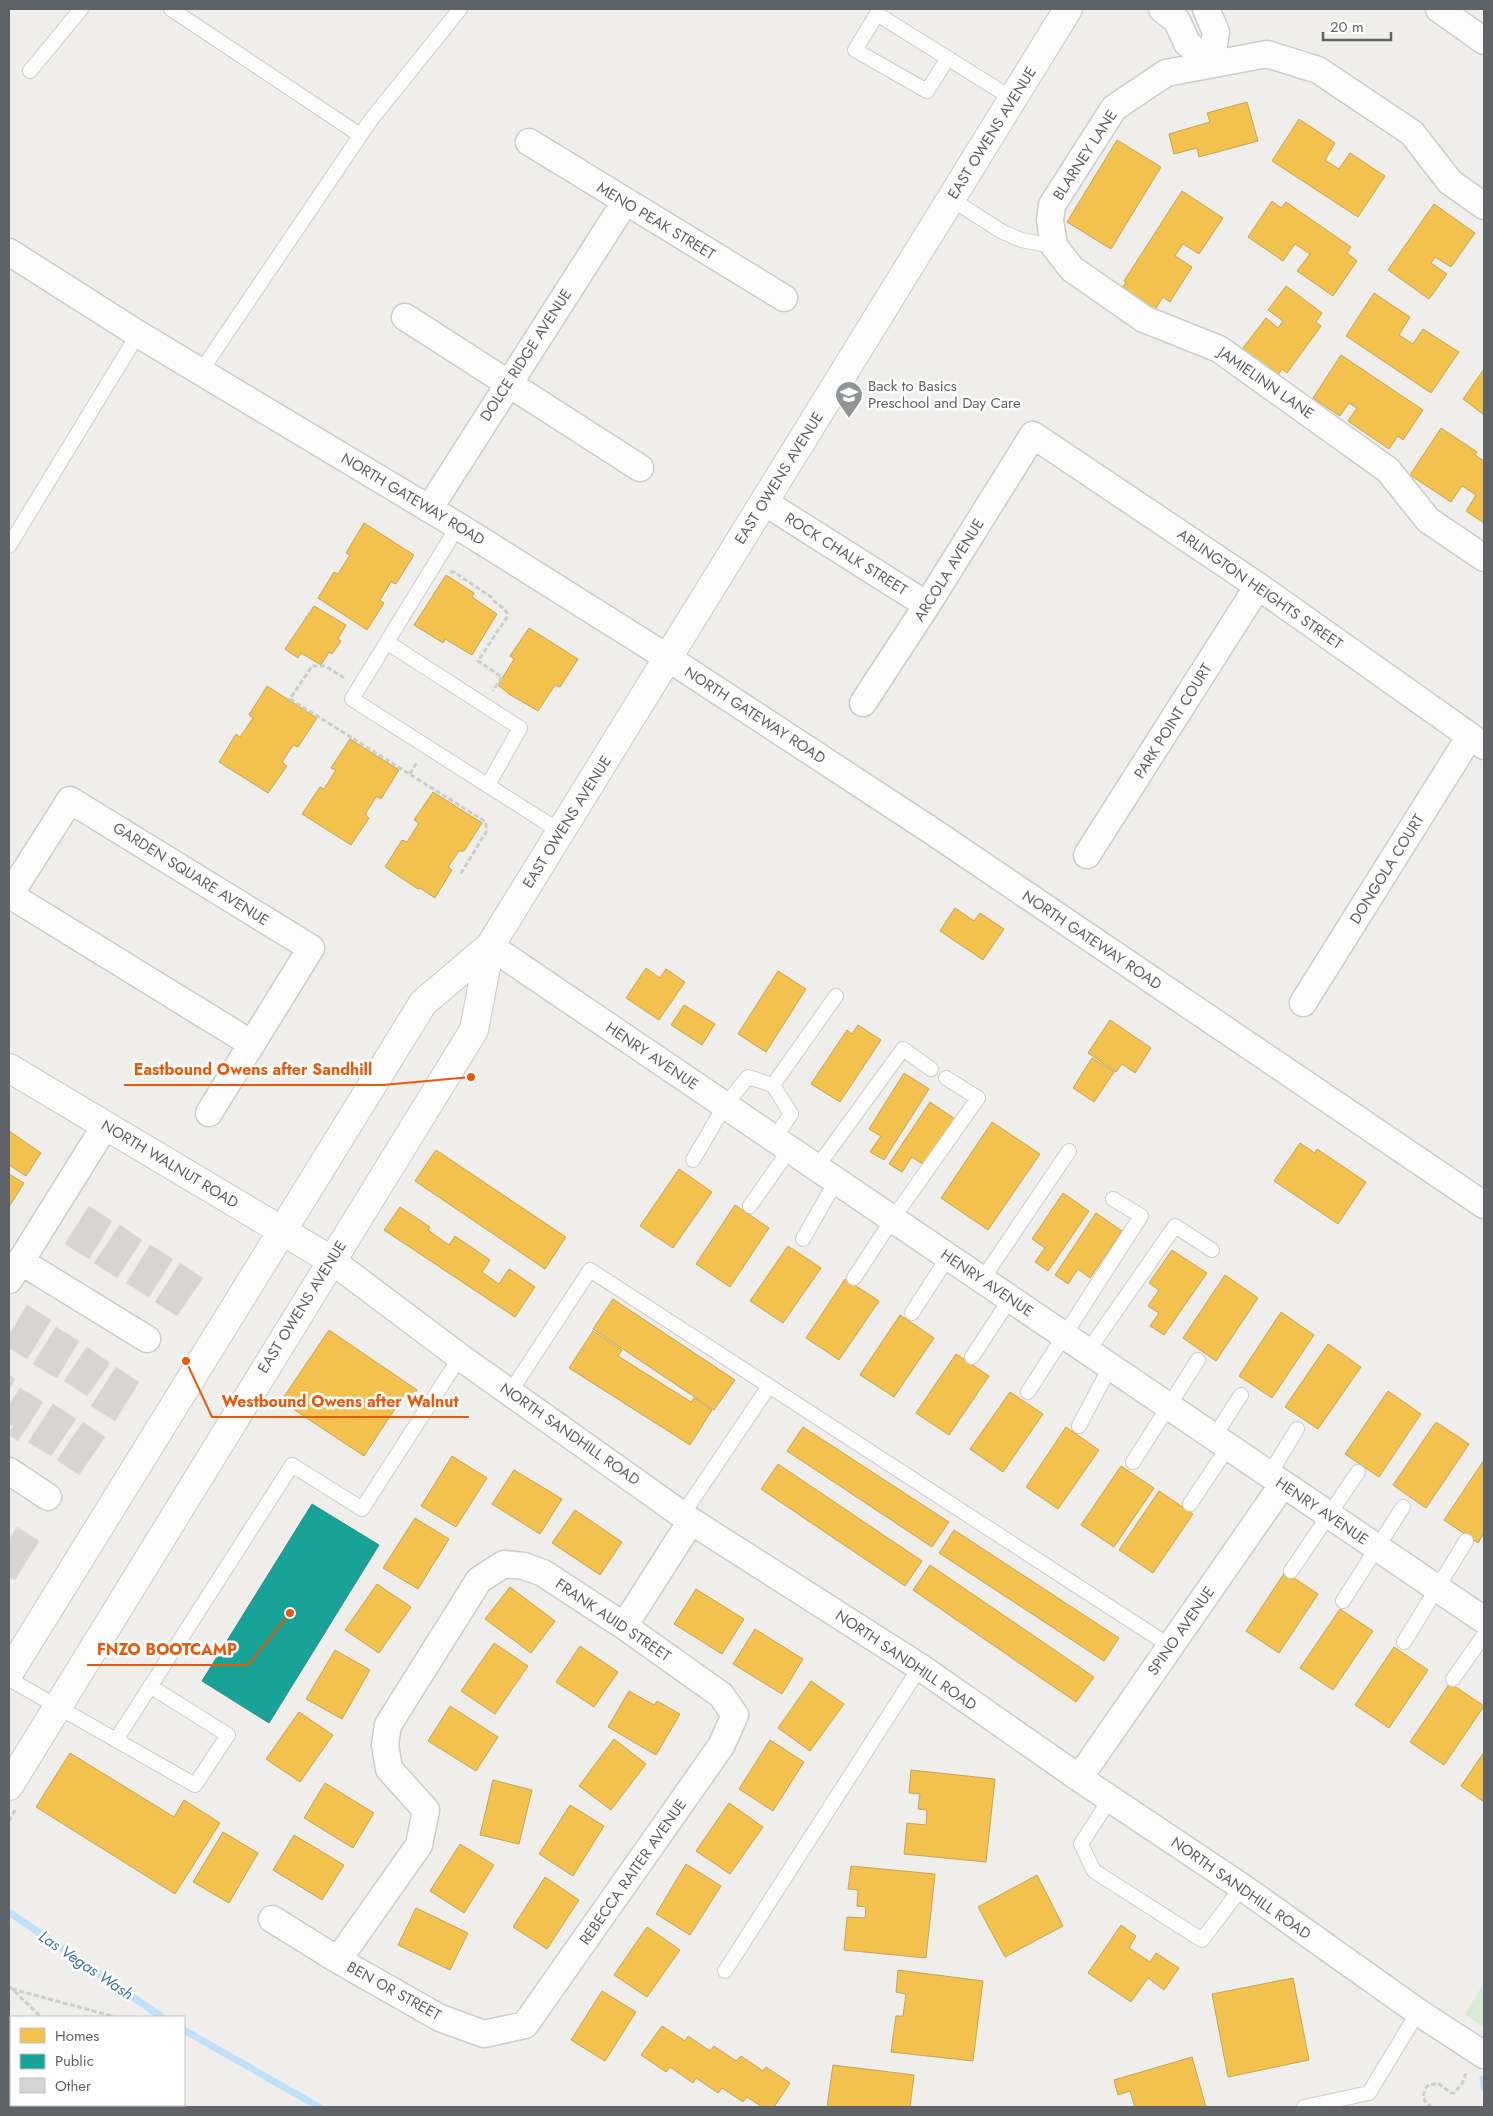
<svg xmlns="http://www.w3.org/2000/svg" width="1493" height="2116" viewBox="0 0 1493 2116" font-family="Jost,sans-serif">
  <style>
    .green { fill: #d8ebd6 }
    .homes { fill: #f2c14e; stroke: #c6a556 }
    .public { fill: #17a398; stroke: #2d908a }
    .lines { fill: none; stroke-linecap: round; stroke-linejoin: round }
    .stream { stroke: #bfe0f9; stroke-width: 7 }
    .building { fill: #d6d5d3; stroke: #deddd9 }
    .service-casing { stroke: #cbcccc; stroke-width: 16 }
    .minor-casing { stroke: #cbcccc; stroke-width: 29 }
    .tertiary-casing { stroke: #cbcccc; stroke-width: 30 }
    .secondary-casing { stroke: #cacacb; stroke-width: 30 }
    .path { stroke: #cacfcc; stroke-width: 3; stroke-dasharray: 5 2.5; stroke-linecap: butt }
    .service { stroke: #fdfcfc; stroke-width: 14 }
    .minor { stroke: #fdfcfc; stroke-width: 26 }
    .tertiary { stroke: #fdfcfc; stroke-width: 28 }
    .secondary { stroke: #fdfcfc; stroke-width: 28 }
    .labels { text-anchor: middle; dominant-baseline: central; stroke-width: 5; stroke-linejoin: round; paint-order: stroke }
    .street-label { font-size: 15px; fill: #5f6368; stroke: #fff }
    .poi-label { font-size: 15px; fill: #5f6368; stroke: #fff; text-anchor: start }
    .water-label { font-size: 16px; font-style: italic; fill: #4174aa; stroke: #fff }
    .leader { fill: none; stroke: #e8590c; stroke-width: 2 }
    .callout-dot { fill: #e8590c; stroke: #fff; stroke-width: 2 }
    .callout-label { font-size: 16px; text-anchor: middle; font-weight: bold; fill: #e8590c; stroke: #fff; stroke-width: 5; stroke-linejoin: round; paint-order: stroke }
  </style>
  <rect width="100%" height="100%" fill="#efeeea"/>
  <!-- green -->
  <path class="green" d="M 1484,1983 L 1484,2027 L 1465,2014 Z"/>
  <!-- homes -->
  <path class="homes" d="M 1247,102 L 1258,141 L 1199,157 L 1197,148 L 1174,154 L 1169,134 L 1210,122 L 1207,113 Z
    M 1299,119 L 1335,143 L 1325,160 L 1339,169 L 1350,153 L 1385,176 L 1358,217 L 1272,161 Z
    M 1117,140 L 1161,167 L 1111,249 L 1067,222 Z
    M 1182,191 L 1223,218 L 1199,254 L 1183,244 L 1175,256 L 1192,267 L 1170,302 L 1163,297 L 1151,316 L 1118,294 L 1126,282 L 1124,281 Z
    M 1272,201 L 1281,208 L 1286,202 L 1351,247 L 1347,253 L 1357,261 L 1333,296 L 1297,271 L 1310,254 L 1295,244 L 1283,261 L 1248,237 Z
    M 1434,204 L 1475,233 L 1451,267 L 1435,257 L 1431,263 L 1447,274 L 1429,299 L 1388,270 Z
    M 1286,286 L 1322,313 L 1316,322 L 1321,326 L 1287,373 L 1282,369 L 1275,380 L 1239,353 L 1266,318 L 1278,328 L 1283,321 L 1268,310 Z
    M 1374,293 L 1410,317 L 1399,335 L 1413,344 L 1423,329 L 1459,352 L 1431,393 L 1346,336 Z
    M 1341,355 L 1423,410 L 1403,440 L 1398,436 L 1389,449 L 1348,421 L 1357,408 L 1349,403 L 1340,416 L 1313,398 Z
    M 1484,369 L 1484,415 L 1463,399 Z
    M 1441,428 L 1477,452 L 1475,455 L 1484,461 L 1484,523 L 1466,511 L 1476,495 L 1462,486 L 1451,502 L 1410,475 Z
    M 364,523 L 414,555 L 396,584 L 391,582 L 380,600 L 384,603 L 367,630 L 318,598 L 334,572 L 338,574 L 350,555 L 346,553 Z
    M 446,575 L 474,593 L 472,597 L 497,614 L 472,655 L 445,639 L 443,643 L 414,625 Z
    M 314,606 L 346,625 L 338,639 L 341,641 L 332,654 L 329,652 L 321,665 L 301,653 L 298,658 L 285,649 Z
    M 529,628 L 578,659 L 560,687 L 555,685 L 538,711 L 509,694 L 498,685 L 514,659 L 510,656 Z
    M 267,686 L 317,718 L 298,747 L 293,745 L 282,762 L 287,766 L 268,793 L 219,762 L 236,734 L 240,737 L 253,718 L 249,715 Z
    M 350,739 L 399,770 L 381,799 L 378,797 L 376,797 L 366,813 L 366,816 L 369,818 L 351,845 L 302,814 L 320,787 L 324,789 L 336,770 L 331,768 Z
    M 433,792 L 482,823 L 464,851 L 459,851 L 448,867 L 452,870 L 435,898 L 420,888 L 418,889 L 385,867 L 402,840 L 407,842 L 419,823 L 414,820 Z
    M 955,908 L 974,921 L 980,913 L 1004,929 L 983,960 L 940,931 Z
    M 646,968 L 660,978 L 666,969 L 685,982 L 659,1020 L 626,998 Z
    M 778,971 L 806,989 L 766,1052 L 738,1034 Z
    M 684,1005 L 715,1024 L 702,1045 L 671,1025 Z
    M 1110,1020 L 1151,1048 L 1135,1073 L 1122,1064 L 1116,1072 L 1088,1053 Z
    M 858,1025 L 881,1040 L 840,1102 L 811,1084 L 847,1030 L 852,1034 Z
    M 1092,1058 L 1114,1072 L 1094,1102 L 1073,1088 Z
    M 904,1073 L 929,1089 L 884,1160 L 870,1152 L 881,1136 L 869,1129 Z
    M 930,1102 L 955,1119 L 924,1165 L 912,1157 L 902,1172 L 889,1164 Z
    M 992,1122 L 1040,1154 L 988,1230 L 941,1198 Z
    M 9,1131 L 41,1153 L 26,1176 L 9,1165 Z
    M 1300,1143 L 1315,1153 L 1317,1149 L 1366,1182 L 1338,1224 L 1274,1181 Z
    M 436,1150 L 566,1237 L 545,1269 L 415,1181 Z
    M 679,1169 L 712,1192 L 673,1248 L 640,1226 Z
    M 9,1174 L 24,1183 L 9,1207 Z
    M 1063,1193 L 1089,1211 L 1048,1271 L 1035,1262 L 1045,1248 L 1032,1239 Z
    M 735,1205 L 769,1228 L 730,1287 L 696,1264 Z
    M 400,1207 L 430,1227 L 428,1230 L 449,1245 L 455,1236 L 490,1260 L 482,1272 L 499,1284 L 509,1269 L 535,1287 L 515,1317 L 384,1230 Z
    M 1096,1213 L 1122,1231 L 1090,1278 L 1078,1269 L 1068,1284 L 1055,1275 Z
    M 788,1246 L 821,1268 L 783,1323 L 750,1301 Z
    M 1172,1250 L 1207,1273 L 1164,1335 L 1150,1326 L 1159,1313 L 1148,1306 L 1159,1290 L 1149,1283 Z
    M 1225,1275 L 1258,1298 L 1216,1361 L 1183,1338 Z
    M 845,1279 L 879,1301 L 839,1360 L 806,1338 Z
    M 613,1299 L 735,1380 L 714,1410 L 593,1329 Z
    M 1281,1312 L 1314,1335 L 1272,1398 L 1239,1376 Z
    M 900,1315 L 934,1338 L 894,1397 L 860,1375 Z
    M 329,1330 L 417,1390 L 411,1399 L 404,1395 L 364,1456 L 281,1401 Z
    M 593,1331 L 622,1350 L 618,1356 L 691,1402 L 694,1398 L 712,1410 L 690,1445 L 569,1368 Z
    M 1328,1344 L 1361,1367 L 1318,1429 L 1285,1407 Z
    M 956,1354 L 989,1376 L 949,1435 L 916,1413 Z
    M 1388,1391 L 1421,1414 L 1379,1477 L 1345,1454 Z
    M 1010,1392 L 1043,1414 L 1003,1472 L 970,1449 Z
    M 1436,1422 L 1469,1444 L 1426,1508 L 1393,1485 Z
    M 803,1427 L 949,1522 L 932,1547 L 787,1451 Z
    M 1066,1427 L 1099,1450 L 1058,1509 L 1026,1487 Z
    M 452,1456 L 487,1478 L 456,1527 L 421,1506 Z
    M 1484,1460 L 1484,1533 L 1478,1543 L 1444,1520 Z
    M 778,1464 L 922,1561 L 905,1586 L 761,1489 Z
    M 1121,1466 L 1154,1488 L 1114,1547 L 1081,1525 Z
    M 514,1470 L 562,1499 L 540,1534 L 492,1504 Z
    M 1159,1491 L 1193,1514 L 1153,1573 L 1119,1550 Z
    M 575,1510 L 622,1542 L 600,1575 L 552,1543 Z
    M 415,1518 L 449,1539 L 418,1589 L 383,1568 Z
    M 954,1530 L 1119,1638 L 1104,1661 L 939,1553 Z
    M 930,1565 L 1094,1677 L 1076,1702 L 913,1590 Z
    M 1285,1572 L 1318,1594 L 1279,1653 L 1246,1631 Z
    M 377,1584 L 411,1607 L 379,1653 L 345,1630 Z
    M 510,1587 L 555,1621 L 531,1653 L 485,1619 Z
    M 696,1589 L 744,1619 L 722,1654 L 674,1624 Z
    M 1340,1609 L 1373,1631 L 1333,1690 L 1300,1668 Z
    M 755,1629 L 803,1659 L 782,1694 L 733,1664 Z
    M 494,1643 L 528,1666 L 495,1714 L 461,1691 Z
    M 580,1646 L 618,1672 L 594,1707 L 556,1682 Z
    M 1394,1647 L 1428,1670 L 1389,1728 L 1355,1705 Z
    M 335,1650 L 370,1670 L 342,1719 L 306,1699 Z
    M 811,1681 L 844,1704 L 810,1751 L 778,1728 Z
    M 1450,1683 L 1484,1706 L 1444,1765 L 1410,1742 Z
    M 629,1691 L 654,1705 L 657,1701 L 680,1714 L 656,1755 L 608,1727 Z
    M 450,1706 L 498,1737 L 476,1771 L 428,1741 Z
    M 299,1712 L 333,1735 L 300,1782 L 266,1759 Z
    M 614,1739 L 646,1764 L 611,1810 L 579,1786 Z
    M 770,1740 L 804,1762 L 773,1811 L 739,1789 Z
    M 1484,1752 L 1484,1802 L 1461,1786 Z
    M 70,1753 L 174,1817 L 184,1800 L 220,1823 L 175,1894 L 36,1807 Z
    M 911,1770 L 995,1779 L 986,1862 L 904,1854 L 907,1823 L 926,1825 L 927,1810 L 918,1809 L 920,1794 L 909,1793 Z
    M 493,1780 L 532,1790 L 519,1844 L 480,1835 Z
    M 325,1783 L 374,1813 L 353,1848 L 304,1818 Z
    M 729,1803 L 763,1827 L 730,1874 L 696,1851 Z
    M 570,1805 L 604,1826 L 573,1876 L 539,1854 Z
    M 223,1832 L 258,1853 L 229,1903 L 193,1882 Z
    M 294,1835 L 344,1865 L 322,1900 L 273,1870 Z
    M 460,1844 L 494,1865 L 464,1913 L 430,1891 Z
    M 686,1864 L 721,1886 L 690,1935 L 656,1914 Z
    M 851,1866 L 935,1874 L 926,1958 L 844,1950 L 847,1917 L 865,1918 L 866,1907 L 857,1906 L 858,1890 L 848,1889 Z
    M 1037,1875 L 1063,1926 L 1005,1957 L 978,1907 Z
    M 545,1877 L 579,1900 L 547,1949 L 513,1927 Z
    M 416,1908 L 468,1933 L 450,1970 L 398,1945 Z
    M 1121,1925 L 1136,1936 L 1129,1948 L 1150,1962 L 1156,1953 L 1179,1968 L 1164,1990 L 1148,1978 L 1131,2002 L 1088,1973 Z
    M 647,1927 L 680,1950 L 647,1997 L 614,1975 Z
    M 898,1970 L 983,1981 L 973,2061 L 891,2052 L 896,2016 L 903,2016 L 906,1994 L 896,1992 Z
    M 1293,1978 L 1309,2060 L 1228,2077 L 1212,1994 Z
    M 602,1991 L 636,2012 L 605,2061 L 571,2040 Z
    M 662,2026 L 685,2041 L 688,2036 L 710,2051 L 714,2046 L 736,2061 L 741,2056 L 763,2071 L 766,2067 L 790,2083 L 774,2107 L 762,2107 L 747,2097 L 743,2102 L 722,2088 L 718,2093 L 696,2078 L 693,2083 L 670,2067 L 666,2072 L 641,2055 Z
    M 1192,2057 L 1206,2107 L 1135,2107 L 1130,2091 L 1118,2095 L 1114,2080 Z
    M 833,2065 L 914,2075 L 910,2107 L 827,2107 Z"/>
  <!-- public -->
  <path class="public" d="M 312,1504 L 379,1545 L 269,1723 L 202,1681 Z"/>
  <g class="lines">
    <!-- stream -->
    <path class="stream" d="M 9,1912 L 162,2017
      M 184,2030 L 319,2107
      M 1483,2079 L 1484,2087"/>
  </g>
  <!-- building -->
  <path class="building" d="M 89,1206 L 112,1221 L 89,1259 L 65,1244 Z
    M 120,1225 L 142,1240 L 117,1278 L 94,1263 Z
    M 150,1245 L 173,1259 L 149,1297 L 126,1283 Z
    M 180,1263 L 203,1278 L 177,1316 L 155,1302 Z
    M 27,1305 L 51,1320 L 27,1359 L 9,1348 L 9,1335 Z
    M 56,1327 L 79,1341 L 57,1378 L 33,1364 Z
    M 87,1347 L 110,1363 L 87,1396 L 64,1381 Z
    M 116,1367 L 139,1382 L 115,1421 L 91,1406 Z
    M 9,1375 L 15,1379 L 9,1390 Z
    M 20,1388 L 43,1402 L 18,1441 L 9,1435 L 13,1426 L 9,1424 L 9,1405 Z
    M 53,1404 L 76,1419 L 51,1456 L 28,1442 Z
    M 83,1422 L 105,1437 L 79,1475 L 57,1460 Z
    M 17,1527 L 39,1541 L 15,1580 L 9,1577 L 9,1540 Z"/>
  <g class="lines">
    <defs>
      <path id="service" d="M 171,9 L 360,135
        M 948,58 L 927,91 L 855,50 L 877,14 L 1013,99
        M 30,71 L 81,9
        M 951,199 L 1001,231 L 1021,240 L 1054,246
        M 201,371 L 370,121 L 460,9
        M 458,526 L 352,699 L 561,832
        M 9,546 L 138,334
        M 388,643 L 520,728 L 488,785
        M 773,1085 L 836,996
        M 693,1160 L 725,1105 L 748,1077 L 773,1085 L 791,1114 L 774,1139
        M 817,1167 L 903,1049 L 931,1069
        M 750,1206 L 790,1149
        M 803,1239 L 836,1181
        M 854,1278 L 892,1220 L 978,1098 L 946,1078
        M 982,1280 L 1069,1151
        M 912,1313 L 948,1257
        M 1088,1351 L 1175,1226 L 1212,1250
        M 972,1357 L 1010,1299
        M 511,1391 L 590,1270 L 769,1386
        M 1028,1392 L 1141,1216 L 1113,1199
        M 1079,1426 L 1110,1367
        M 1214,1437 L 1241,1395
        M 1133,1462 L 1198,1360
        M 1269,1475 L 1297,1429
        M 1190,1504 L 1228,1447
        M 683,1514 L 769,1386 L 1170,1646
        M 1291,1571 L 1358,1472
        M 1343,1601 L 1403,1507
        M 1404,1642 L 1466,1541
        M 9,1679 L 195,1785 L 228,1735 L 150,1686
        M 1453,1679 L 1484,1635
        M 116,1740 L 292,1465 L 362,1509 L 460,1357
        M 1110,1799 L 1081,1844 L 1094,1871 L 1202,1940 L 1242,1887
        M 725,1971 L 920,1667
        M 1304,2107 L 1369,2093 L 1418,2012"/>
      <path id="minor" d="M 1162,9 L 1177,21 L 1187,43 L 1211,64
        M 1206,9 L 1216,32 L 1211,64
        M 1439,9 L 1484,41
        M 529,142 L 784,298
        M 1484,206 L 1450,182 L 1412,133 L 1318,70 L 1267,54 L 1166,73 L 1114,108 L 1052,205 L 1050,220 L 1054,246 L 1072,269 L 1144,319 L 1219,349 L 1388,470 L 1428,520 L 1484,558
        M 9,252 L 138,334 L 458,526 L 668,658 L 935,833 L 1484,1205
        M 405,317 L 640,468
        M 764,502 L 927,605
        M 429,509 L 625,202
        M 863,703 L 927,605 L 1033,435 L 1258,586 L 1484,746
        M 1087,855 L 1258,586
        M 10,895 L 252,1044
        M 9,896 L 70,800 L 311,948 L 209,1113
        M 490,946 L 1484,1620
        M 1303,1003 L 1470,736
        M 331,1260 L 460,1357 L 691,1521 L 920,1667 L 1079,1778 L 1242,1887 L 1418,2012 L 1484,2055
        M 20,1261 L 147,1339
        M 9,1280 L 105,1126
        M 9,1471 L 48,1497
        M 624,1626 L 691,1521
        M 1079,1778 L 1283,1484
        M 272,1919 L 338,1960 L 440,2018 L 484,2034 L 525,2025 L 721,1746 L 735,1715 L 721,1695 L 624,1626 L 543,1573 L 524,1566 L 504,1564 L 479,1580 L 388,1725 L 385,1745 L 389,1769 L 426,1810 L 419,1845 L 338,1960"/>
      <path id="tertiary" d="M 9,1068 L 331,1260"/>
      <path id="secondary" d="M 9,1673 L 423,1003 L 490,946 L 1068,9
        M 9,1786 L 474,1030 L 490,946"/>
    </defs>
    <!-- service casing -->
    <use href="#service" class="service-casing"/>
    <!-- minor casing -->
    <use href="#minor" class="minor-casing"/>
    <!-- tertiary casing -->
    <use href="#tertiary" class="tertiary-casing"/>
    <!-- secondary casing -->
    <use href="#secondary" class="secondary-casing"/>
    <!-- path -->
    <path class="path" d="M 450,572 L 454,572 L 491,597 C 495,604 503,606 507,613 L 507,617 L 478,661 L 502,677 L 493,691
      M 344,678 L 325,666 L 312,666 L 290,699 L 486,822 L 486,832 L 460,875
      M 410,774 L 417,762
      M 9,1821 L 15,1810
      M 9,1986 L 41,2017
      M 12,1989 L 116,2017
      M 174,2105 L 178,2107
      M 1432,2107 L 1426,2103 L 1423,2096 L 1427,2086 L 1438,2083 L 1451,2093 L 1454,2093 L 1462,2084 L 1466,2073"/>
    <!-- service -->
    <use href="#service" class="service"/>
    <!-- minor -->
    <use href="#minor" class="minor"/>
    <!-- tertiary -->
    <use href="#tertiary" class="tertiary"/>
    <!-- secondary -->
    <use href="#secondary" class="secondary"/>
  </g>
  <!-- icons -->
  <defs>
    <symbol id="school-pin" viewBox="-11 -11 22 30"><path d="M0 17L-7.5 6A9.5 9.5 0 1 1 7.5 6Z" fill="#919496" stroke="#fff"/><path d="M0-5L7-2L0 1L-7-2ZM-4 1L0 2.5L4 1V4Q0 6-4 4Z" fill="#fff"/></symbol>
  </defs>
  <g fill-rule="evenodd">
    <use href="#school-pin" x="833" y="379" width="32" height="43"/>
  </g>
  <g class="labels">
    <!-- street labels -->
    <g class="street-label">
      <text transform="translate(992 133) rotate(-58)">EAST OWENS AVENUE</text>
      <text transform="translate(1085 155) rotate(-57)">BLARNEY LANE</text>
      <text transform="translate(656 221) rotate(31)">MENO PEAK STREET</text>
      <text transform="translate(526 355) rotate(-57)">DOLCE RIDGE AVENUE</text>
      <text transform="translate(1266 383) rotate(35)">JAMIELINN LANE</text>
      <text transform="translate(779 478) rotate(-58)">EAST OWENS AVENUE</text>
      <text transform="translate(413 499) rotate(31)">NORTH GATEWAY ROAD</text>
      <text transform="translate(846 554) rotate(32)">ROCK CHALK STREET</text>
      <text transform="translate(949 570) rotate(-58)">ARCOLA AVENUE</text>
      <text transform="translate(1260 589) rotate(35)">ARLINGTON HEIGHTS STREET</text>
      <text transform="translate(755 715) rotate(33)">NORTH GATEWAY ROAD</text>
      <text transform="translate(1173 721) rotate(-58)">PARK POINT COURT</text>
      <text transform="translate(567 822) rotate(-58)">EAST OWENS AVENUE</text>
      <text transform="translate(1387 869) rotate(-58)">DONGOLA COURT</text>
      <text transform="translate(191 874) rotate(32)">GARDEN SQUARE AVENUE</text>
      <text transform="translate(1092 940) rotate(34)">NORTH GATEWAY ROAD</text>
      <text transform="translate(652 1056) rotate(34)">HENRY AVENUE</text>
      <text transform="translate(170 1164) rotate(31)">NORTH WALNUT ROAD</text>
      <text transform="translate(987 1283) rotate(34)">HENRY AVENUE</text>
      <text transform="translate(302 1307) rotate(-58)">EAST OWENS AVENUE</text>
      <text transform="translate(570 1434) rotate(35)">NORTH SANDHILL ROAD</text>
      <text transform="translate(1322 1511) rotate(34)">HENRY AVENUE</text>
      <text transform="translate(613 1620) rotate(34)">FRANK AUID STREET</text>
      <text transform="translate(1181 1631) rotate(-55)">SPINO AVENUE</text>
      <text transform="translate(906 1660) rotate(34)">NORTH SANDHILL ROAD</text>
      <text transform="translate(633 1872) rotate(-55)">REBECCA RAITER AVENUE</text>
      <text transform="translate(1241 1888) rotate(35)">NORTH SANDHILL ROAD</text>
      <text transform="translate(394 1991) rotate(29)">BEN OR STREET</text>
    </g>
    <!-- poi labels -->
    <g class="poi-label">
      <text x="868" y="386">Back to Basics<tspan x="868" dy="17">Preschool and Day Care</tspan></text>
    </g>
    <!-- water labels -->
    <g class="water-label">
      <text transform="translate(86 1965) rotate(34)">Las Vegas Wash</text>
    </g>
  </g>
  <!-- callouts -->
  <path class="leader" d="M471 1077L383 1085H124M186 1361L212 1417H469M290 1613L248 1665H87"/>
  <g class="callout-dot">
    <circle cx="471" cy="1077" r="5"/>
    <circle cx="186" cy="1361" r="5"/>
    <circle cx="290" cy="1613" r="5"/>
  </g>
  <g class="callout-label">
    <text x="253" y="1075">Eastbound Owens after Sandhill</text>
    <text x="340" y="1407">Westbound Owens after Walnut</text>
    <text x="167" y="1655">FNZO BOOTCAMP</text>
  </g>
  <!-- border -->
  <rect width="1493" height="2116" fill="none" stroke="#5f6368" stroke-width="20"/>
  <!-- legend -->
  <rect x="10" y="2016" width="175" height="90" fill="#ffffff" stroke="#bfc1c3"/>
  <rect x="20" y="2028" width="25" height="15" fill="#f2c14e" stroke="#bfc1c3"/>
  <text x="55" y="2041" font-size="15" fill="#5f6368">Homes</text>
  <rect x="20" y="2054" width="25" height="15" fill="#17a398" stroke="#bfc1c3"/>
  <text x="55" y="2066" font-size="15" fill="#5f6368">Public</text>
  <rect x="20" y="2078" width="25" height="15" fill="#d6d5d3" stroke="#bfc1c3"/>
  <text x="55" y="2091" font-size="15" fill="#5f6368">Other</text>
  <!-- scale -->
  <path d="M1323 32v8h68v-8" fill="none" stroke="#5f6368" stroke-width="2.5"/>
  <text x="1330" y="32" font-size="15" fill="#5f6368" stroke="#ffffff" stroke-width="4" paint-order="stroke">20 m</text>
</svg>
